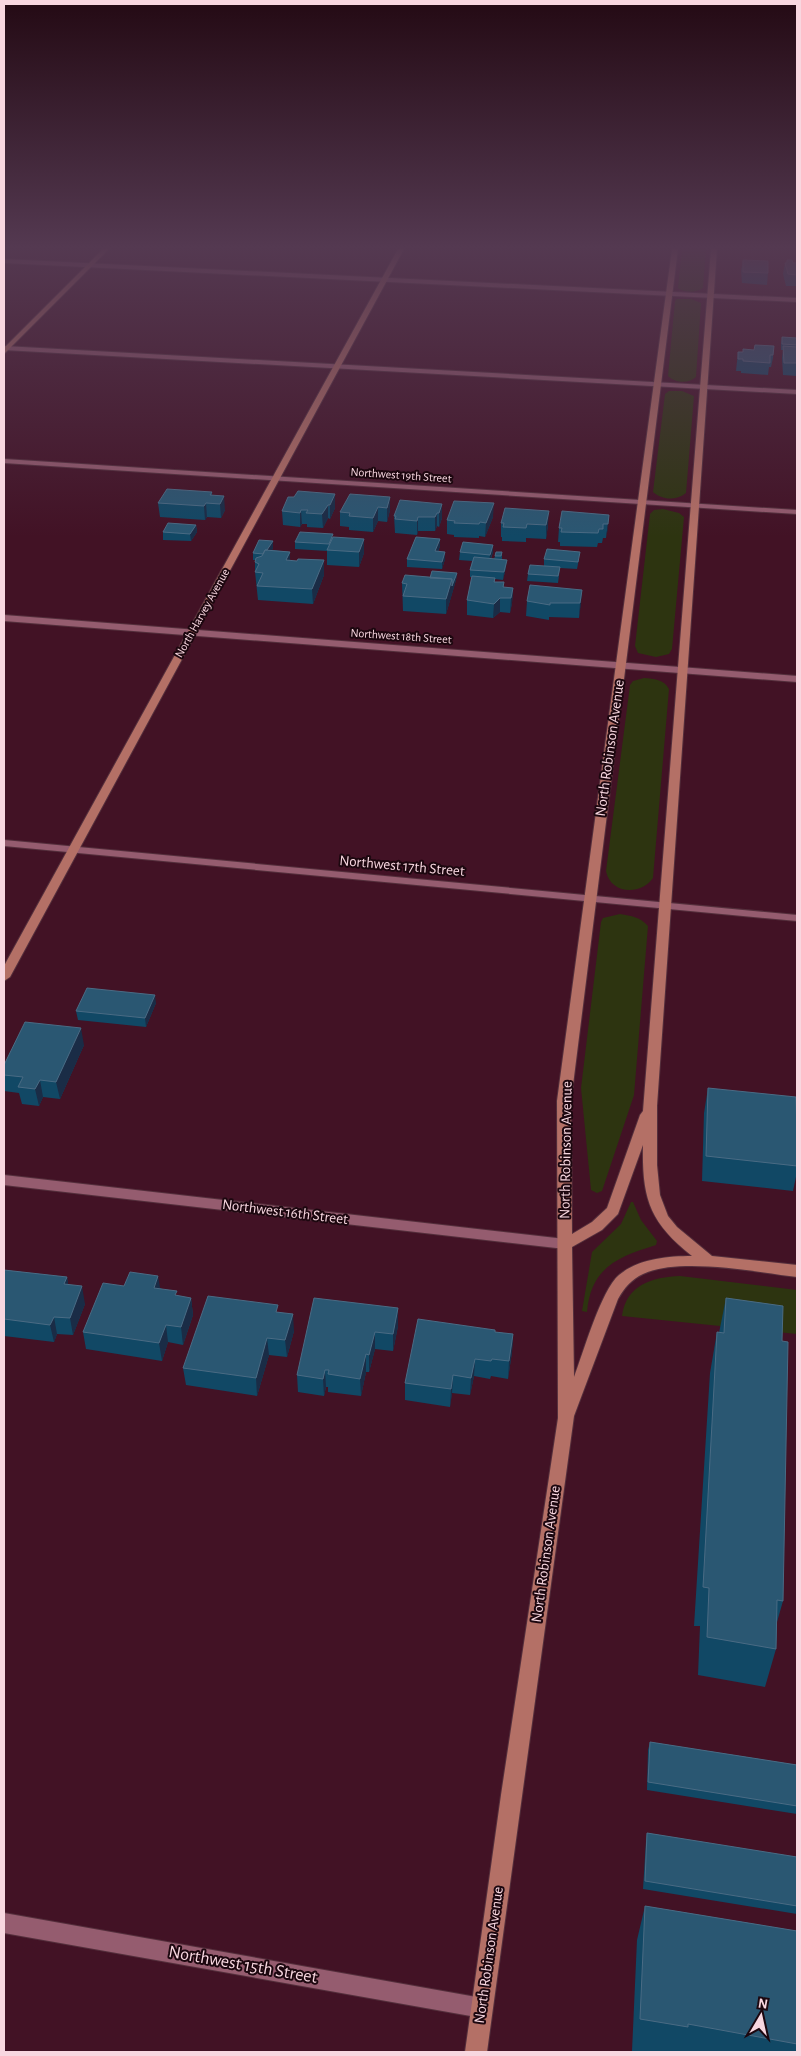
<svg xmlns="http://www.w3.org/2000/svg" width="801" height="2056" viewBox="0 0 801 2056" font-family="'Alegreya Sans',sans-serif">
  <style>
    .green { fill: #2d3410 }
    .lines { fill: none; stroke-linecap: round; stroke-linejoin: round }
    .street-casing { stroke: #542f3c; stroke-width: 2 }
    .secondary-casing { stroke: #542f3c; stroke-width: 2 }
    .street { fill: #955c6f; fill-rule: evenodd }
    .secondary { fill: #b47066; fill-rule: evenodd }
    .wall { fill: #114865 }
    .shaded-wall { fill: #1a2c46 }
    .building { fill: #2a5772; stroke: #4a6b84 }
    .labels { text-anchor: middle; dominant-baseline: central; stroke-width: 4; stroke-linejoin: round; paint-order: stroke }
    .far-street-label { font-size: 12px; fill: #f8d7e0; stroke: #1c070f }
    .street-label { font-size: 15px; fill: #f8d7e0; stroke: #1c070f }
    .near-street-label { font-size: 18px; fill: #f8d7e0; stroke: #1c070f }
  </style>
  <rect width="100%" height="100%" fill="#421225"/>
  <!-- green -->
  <path class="green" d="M 682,249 L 706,249 L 703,288 C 696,293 684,293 678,288 Z
    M 677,299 L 691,299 L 701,303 L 696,377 C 689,384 675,383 668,376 L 675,301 Z
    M 682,391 L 694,396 L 686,493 C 676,501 662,500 653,492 L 665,394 L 669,391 Z
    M 663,509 L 679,513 L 684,517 L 672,649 L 669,654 L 656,657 L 638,653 L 635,646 L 650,514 L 654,510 Z
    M 644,678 C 654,679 664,679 669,689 L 653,878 C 641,896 610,894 606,871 L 630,685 L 633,681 Z
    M 620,914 C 632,916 640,917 648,926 L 634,1095 L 602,1191 L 597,1193 L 591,1190 L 581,1088 L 601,922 L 603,918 Z
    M 631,1202 L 633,1202 L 641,1220 L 657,1241 L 656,1245 C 618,1257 591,1267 587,1312 L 582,1311 L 592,1252 L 621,1224 Z
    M 680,1276 L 797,1290 L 797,1334 L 622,1316 C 626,1285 652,1277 680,1276 Z"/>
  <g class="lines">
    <defs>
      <path id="street" d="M 4,259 L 797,298 L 797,302 L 4,263 Z
        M 4,346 L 797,390 L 797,394 L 4,350 Z
        M 4,459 L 797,510 L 797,514 L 4,463 Z
        M 4,615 L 797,676 L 797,682 L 4,621 Z
        M 4,840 L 797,915 L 797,921 L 4,846 Z
        M 4,1175 L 565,1239 L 570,1240 L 572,1244 L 570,1248 L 565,1249 L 4,1185 Z
        M 4,1913 L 482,1998 L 489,2001 L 492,2008 L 489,2015 L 482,2018 L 4,1933 Z"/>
      <path id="secondary" d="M 103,249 L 109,249 L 4,354 L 4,348 Z
        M 398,249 L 404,249 L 10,977 L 4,981 L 4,966 Z
        M 672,249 L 678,249 L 571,1101 L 572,1234 L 592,1222 L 607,1208 L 640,1115 L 643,1111 L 711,249 L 717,249 L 657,1106 L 657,1165 L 660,1195 L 668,1216 L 677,1227 L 712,1256 L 797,1265 L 797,1277 C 757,1272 679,1257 643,1274 C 632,1279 624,1288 618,1299 L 574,1416 L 487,2052 L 465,2052 L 501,1795 L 558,1418 L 557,1101 ZM 643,1145 C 642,1198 649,1222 692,1256 C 667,1256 638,1259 619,1275 C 601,1290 583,1354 574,1377 L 572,1247 L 602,1230 L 618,1214 Z"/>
    </defs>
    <!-- street casing -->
    <use href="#street" class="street-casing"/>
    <!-- secondary casing -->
    <use href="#secondary" class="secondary-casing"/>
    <!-- street -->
    <use href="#street" class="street"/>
    <!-- secondary -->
    <use href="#secondary" class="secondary"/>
  </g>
  <!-- wall -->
  <path class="wall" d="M 745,249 L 766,249 L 765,250 Z
    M 743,260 L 768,273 L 767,285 L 742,283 L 741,271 Z
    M 787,260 L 793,263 L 797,263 L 797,286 L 786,286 L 783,274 L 785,263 L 786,263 Z
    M 782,337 L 797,338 L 797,376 L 783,375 L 782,358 L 783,350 L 781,350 L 781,344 Z
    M 774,346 L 773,358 L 771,367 L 769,367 L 768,375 L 741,373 L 741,371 L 736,371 L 738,352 L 743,352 Z
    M 298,491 L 335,508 L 330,519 L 328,518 L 323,528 L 307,527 L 307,524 L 302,524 L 300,527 L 283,525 L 282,511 L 294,497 Z
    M 212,492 L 212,495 L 225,510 L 221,518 L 207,517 L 205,520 L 160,517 L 158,503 Z
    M 390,497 L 390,510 L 387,522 L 378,521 L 373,532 L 349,530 L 349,527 L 340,526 L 340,512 Z
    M 442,504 L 442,518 L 439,527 L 437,526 L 435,531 L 418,531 L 417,535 L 395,533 L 394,516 Z
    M 609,515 L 606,538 L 603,538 L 602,543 L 598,543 L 597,547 L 560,546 L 560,542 L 558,542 L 559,528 Z
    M 493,517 L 485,537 L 479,536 L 479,538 L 454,537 L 454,535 L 447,534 L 447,520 Z
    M 501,523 L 548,525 L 546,539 L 526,538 L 526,542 L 502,541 L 502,537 L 501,537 Z
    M 196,525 L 197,532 L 191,541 L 163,540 L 163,532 Z
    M 333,537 L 364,553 L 359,567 L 327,565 L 327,551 L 295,549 L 295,542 Z
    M 440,546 L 438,552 L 445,559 L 442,569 L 407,567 L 407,559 Z
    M 273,548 L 272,550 L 290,552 L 290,561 L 324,575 L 313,604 L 258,600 L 255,572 L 255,560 L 253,560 L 253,553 Z
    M 460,552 L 493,552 L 491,559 L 494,559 L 495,556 L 502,552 L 502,559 L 506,567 L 503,580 L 495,579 L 495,582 L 504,582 L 504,588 L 513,588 L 512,603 L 510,613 L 500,612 L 493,618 L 467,615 L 467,600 L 472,577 L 470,577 L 470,570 L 472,561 L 459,560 Z
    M 544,559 L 579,559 L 577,569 L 560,568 L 558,583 L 527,581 L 528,574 L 544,566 Z
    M 457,573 L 456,580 L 446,614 L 403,611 L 402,583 Z
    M 582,590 L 579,618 L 549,617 L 549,620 L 526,616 L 527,601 Z
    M 156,1003 L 146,1027 L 78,1020 L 76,1011 Z
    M 84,1045 L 60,1099 L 43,1097 L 39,1106 L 22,1104 L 19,1093 L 4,1091 L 4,1065 Z
    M 708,1088 L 797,1134 L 797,1172 L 793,1191 L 702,1181 L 704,1113 Z
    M 4,1270 L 67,1277 L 68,1285 L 85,1304 L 73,1335 L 57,1334 L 54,1342 L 4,1336 Z
    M 124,1286 L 160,1288 L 177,1296 L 191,1298 L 193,1315 L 183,1345 L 168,1342 L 162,1361 L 86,1349 L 83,1332 Z
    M 726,1298 L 782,1341 L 783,1601 L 777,1622 L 776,1649 L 765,1687 L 698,1675 L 700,1626 L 694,1626 L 710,1373 L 717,1332 L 719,1333 Z
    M 398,1308 L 398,1326 L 393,1351 L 375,1349 L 369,1372 L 366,1372 L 361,1396 L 328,1392 L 328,1387 L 326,1387 L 324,1396 L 298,1392 L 297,1375 Z
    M 278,1312 L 294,1331 L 287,1357 L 269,1355 L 257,1396 L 186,1385 L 183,1368 Z
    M 495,1332 L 513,1334 L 512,1352 L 508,1379 L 491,1376 L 490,1379 L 474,1376 L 470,1395 L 452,1393 L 450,1407 L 405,1400 L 405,1383 Z
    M 650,1742 L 797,1765 L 797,1814 L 647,1790 L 648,1750 Z
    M 647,1833 L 797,1857 L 797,1914 L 643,1889 L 646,1841 Z
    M 645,1906 L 797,1931 L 797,2052 L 641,2052 L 632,2051 L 637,1940 Z"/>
  <!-- shaded-wall -->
  <path class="shaded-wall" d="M 335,494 L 335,508 L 330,519 L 330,505 Z
    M 224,496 L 225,510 L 221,518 L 220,504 Z
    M 390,497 L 390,510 L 387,522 L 387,508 Z
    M 206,503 L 207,517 L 205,520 L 204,506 Z
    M 494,503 L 493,517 L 485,537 L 486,523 Z
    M 442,504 L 442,518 L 439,527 L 439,513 Z
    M 328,505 L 328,518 L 323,528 L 322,514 Z
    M 378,507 L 378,521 L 373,532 L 373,518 Z
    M 301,510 L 302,524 L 300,527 L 300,513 Z
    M 549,511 L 548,525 L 546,539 L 546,525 Z
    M 437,513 L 437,526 L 435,531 L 435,517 Z
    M 609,515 L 608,529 L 606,538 L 608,524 Z
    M 418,517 L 418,531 L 417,535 L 417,521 Z
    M 196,525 L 197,532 L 191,541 L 190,534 Z
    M 364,539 L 364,553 L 359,567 L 359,552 Z
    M 440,539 L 440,546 L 435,559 L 435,551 Z
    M 273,541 L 273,548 L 265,561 L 265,554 Z
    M 493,545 L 493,552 L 489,562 L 490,555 Z
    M 290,552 L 290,566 L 286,560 Z
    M 445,552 L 445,559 L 442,569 L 442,562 Z
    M 324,560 L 324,575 L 313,604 L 312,589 Z
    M 507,560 L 506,567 L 503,580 L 504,572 Z
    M 457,573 L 456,580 L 452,594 L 452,586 Z
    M 452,579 L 452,594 L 446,614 L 446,599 Z
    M 513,588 L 512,603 L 510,613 L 511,598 Z
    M 582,590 L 581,604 L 579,618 L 580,603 Z
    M 500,598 L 500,612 L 493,618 L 494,604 Z
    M 155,995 L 156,1003 L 146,1027 L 145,1018 Z
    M 81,1028 L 84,1045 L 60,1099 L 56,1082 Z
    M 40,1080 L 43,1097 L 39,1106 L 35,1089 Z
    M 158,1276 L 161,1293 L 154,1288 Z
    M 67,1277 L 70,1294 L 64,1284 Z
    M 82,1286 L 85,1304 L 73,1335 L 70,1318 Z
    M 191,1298 L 193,1315 L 183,1345 L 181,1327 Z
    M 398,1308 L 398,1326 L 393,1351 L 393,1334 Z
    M 293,1314 L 294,1331 L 287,1357 L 285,1340 Z
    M 54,1317 L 57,1334 L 54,1342 L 50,1325 Z
    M 166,1325 L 168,1342 L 162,1361 L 159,1343 Z
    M 375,1332 L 375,1349 L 369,1372 L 369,1355 Z
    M 513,1334 L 512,1352 L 508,1379 L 509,1361 Z
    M 267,1338 L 269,1355 L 257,1396 L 256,1378 Z
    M 366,1354 L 366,1372 L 361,1396 L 360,1379 Z
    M 475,1359 L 474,1376 L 470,1395 L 471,1378 Z
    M 325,1370 L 326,1387 L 324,1396 L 323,1379 Z
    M 453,1375 L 452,1393 L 450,1407 L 451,1389 Z"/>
  <!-- building -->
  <path class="building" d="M 743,260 L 768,261 L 768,273 L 743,272 Z
    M 787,260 L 792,260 L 793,263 L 797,263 L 797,275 L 788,274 L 785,263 L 787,263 Z
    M 782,337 L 797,338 L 797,345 L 782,344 Z
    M 755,345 L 774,346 L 773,355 L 770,355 L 770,363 L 743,361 L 743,359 L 738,359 L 738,352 L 743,352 L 743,349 L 754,350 Z
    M 783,346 L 797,347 L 797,363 L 784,363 Z
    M 167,489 L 212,492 L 210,495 L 224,496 L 220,504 L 206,503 L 204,506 L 158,503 Z
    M 298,491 L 335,494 L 330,505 L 328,505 L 322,514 L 306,513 L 308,510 L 301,510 L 300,513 L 282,511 L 288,497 L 294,497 Z
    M 350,494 L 390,497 L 387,508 L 378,507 L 373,518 L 349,516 L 350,513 L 340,512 Z
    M 400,500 L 442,504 L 439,513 L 437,513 L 435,517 L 418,517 L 417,521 L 395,519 L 396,516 L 394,516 Z
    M 454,501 L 494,503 L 486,523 L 480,522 L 479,524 L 454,523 L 455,521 L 447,520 Z
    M 505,508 L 549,511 L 546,525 L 527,524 L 526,528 L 503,527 L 504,523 L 501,523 Z
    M 562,511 L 609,515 L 608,524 L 603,524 L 603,529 L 599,529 L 598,533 L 561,532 L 562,528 L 559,528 Z
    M 168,523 L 196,525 L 190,534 L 163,532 Z
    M 300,532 L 333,534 L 329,544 L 295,542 Z
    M 333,537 L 364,539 L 359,552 L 327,550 Z
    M 416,537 L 440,539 L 435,551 L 445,552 L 442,562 L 407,559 Z
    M 259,540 L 273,541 L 267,550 L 265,550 L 263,554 L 253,553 Z
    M 463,542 L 493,545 L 490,555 L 460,552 Z
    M 547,549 L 580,552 L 578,562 L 544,559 Z
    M 265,550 L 290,552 L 286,560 L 297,561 L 298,559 L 324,560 L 312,589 L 257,586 L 263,573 L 255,572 L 259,564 L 255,562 L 256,558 L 262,556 Z
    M 496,552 L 502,552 L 501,556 L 495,556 Z
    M 474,557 L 507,560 L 504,572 L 470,570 Z
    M 530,565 L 560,567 L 558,576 L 528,574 Z
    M 432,571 L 457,573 L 452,586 L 452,579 L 430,578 Z
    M 405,575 L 452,579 L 446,599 L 403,596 L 407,584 L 402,583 Z
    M 472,576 L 495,578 L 494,582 L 504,582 L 503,587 L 513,588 L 511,598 L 500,598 L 494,604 L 467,600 Z
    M 530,585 L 582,590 L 580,603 L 550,603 L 550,605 L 527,601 Z
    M 87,988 L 155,995 L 145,1018 L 76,1011 Z
    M 25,1022 L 81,1028 L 56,1082 L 40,1080 L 35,1089 L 18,1087 L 23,1077 L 4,1075 L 4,1065 Z
    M 708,1088 L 796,1097 L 797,1134 L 797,1166 L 706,1156 Z
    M 4,1270 L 67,1277 L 64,1284 L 82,1286 L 70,1318 L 54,1317 L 50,1325 L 4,1319 Z
    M 130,1272 L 158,1276 L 154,1288 L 177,1291 L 175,1295 L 191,1298 L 181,1327 L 166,1325 L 159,1343 L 83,1332 L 103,1283 L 124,1286 Z
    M 208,1296 L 278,1305 L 276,1312 L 293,1314 L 285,1340 L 267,1338 L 256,1378 L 183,1368 Z
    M 314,1298 L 398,1308 L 393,1334 L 375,1332 L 369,1355 L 366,1354 L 360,1379 L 328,1374 L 329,1370 L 325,1370 L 323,1379 L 297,1375 Z
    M 726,1298 L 783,1306 L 782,1341 L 788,1342 L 783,1601 L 777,1600 L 776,1649 L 707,1637 L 709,1588 L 703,1587 L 717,1332 L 724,1333 Z
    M 418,1319 L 495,1330 L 495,1332 L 513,1334 L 509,1361 L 492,1359 L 491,1361 L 475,1359 L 471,1378 L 453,1375 L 451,1389 L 405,1383 Z
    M 650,1742 L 797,1765 L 797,1806 L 648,1782 Z
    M 647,1833 L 797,1857 L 797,1906 L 645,1881 Z
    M 645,1906 L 797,1931 L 797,2044 L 688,2024 L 688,2027 L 640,2019 Z"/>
  <!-- sky -->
  <linearGradient id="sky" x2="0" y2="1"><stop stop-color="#240a14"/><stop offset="0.46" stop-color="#543951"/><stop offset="1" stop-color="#543951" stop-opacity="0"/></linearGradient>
  <rect width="801" height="537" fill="url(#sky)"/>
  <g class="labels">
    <!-- far-street labels -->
    <g class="far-street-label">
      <text transform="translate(401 475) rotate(4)">Northwest 19th Street</text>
      <text transform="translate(202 613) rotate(-61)">North Harvey Avenue</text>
      <text transform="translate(401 636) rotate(4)">Northwest 18th Street</text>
    </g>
    <!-- street labels -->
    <g class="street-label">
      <text transform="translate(610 748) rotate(-82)">North Robinson Avenue</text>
      <text transform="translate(402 866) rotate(5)">Northwest 17th Street</text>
      <text transform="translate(566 1150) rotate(-89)">North Robinson Avenue</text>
      <text transform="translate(285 1212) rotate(7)">Northwest 16th Street</text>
      <text transform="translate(546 1554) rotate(-82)">North Robinson Avenue</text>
      <text transform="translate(489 1955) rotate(-82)">North Robinson Avenue</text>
    </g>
    <!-- near-street labels -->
    <g class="near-street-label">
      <text transform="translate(243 1965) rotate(10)">Northwest 15th Street</text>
    </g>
  </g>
  <!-- border -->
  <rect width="801" height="2056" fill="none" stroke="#f8d7e0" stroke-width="10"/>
  <!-- north arrow -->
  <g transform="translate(761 2016) rotate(9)" stroke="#1c070f" stroke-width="4" paint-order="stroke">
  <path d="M0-4L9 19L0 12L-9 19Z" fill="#f8d7e0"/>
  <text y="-8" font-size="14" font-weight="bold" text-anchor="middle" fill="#f8d7e0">N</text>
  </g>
</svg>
